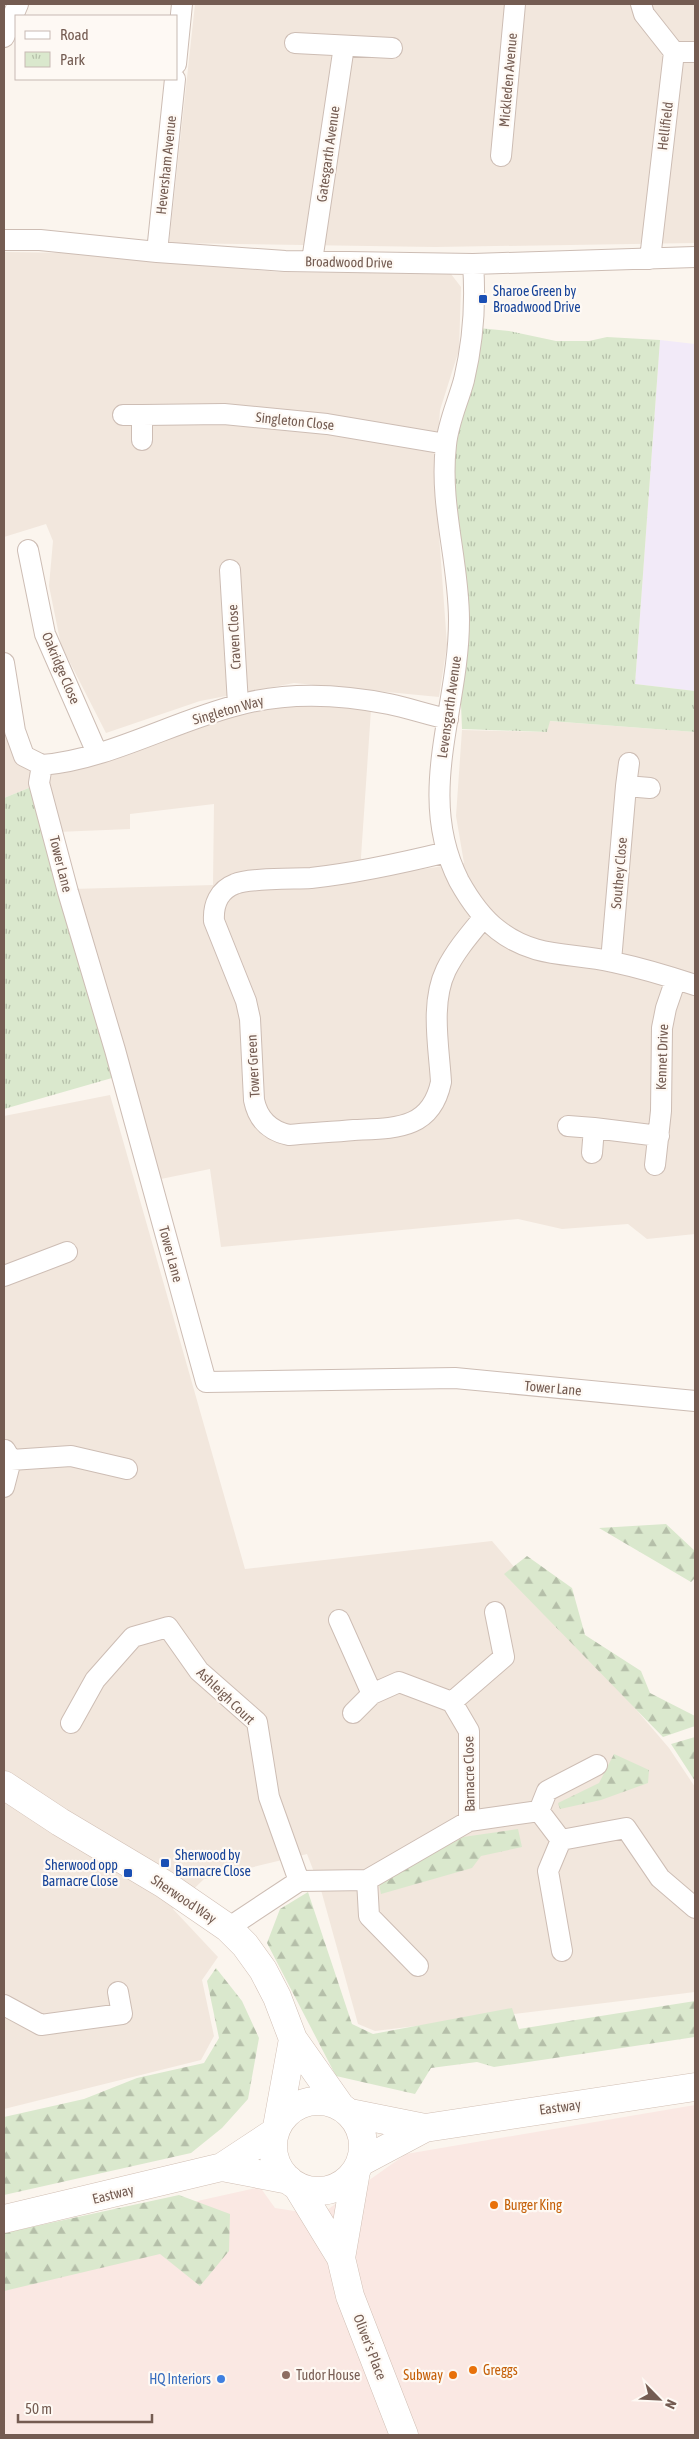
<svg xmlns="http://www.w3.org/2000/svg" width="699" height="2439" viewBox="0 0 699 2439" font-family="'Asap Condensed',sans-serif">
  <style>
    .residential { fill: #f2e7dd }
    .commercial { fill: #fae8e3 }
    .education { fill: #f2eaf8 }
    .forest { fill: url(#forest-firs) }
    .park { fill: url(#park-tufts) }
    .lines { fill: none; stroke-linecap: round; stroke-linejoin: round }
    .street-casing { stroke: #cdbdb4; stroke-width: 22 }
    .secondary-casing { stroke: #d1bfb4; stroke-width: 29 }
    .street { stroke: #fff; stroke-width: 20 }
    .secondary { stroke: #fff; stroke-width: 28 }
    .transit-dot { fill: #1a4fb4; stroke: #fef9f4; stroke-width: 2 }
    .food-dot { fill: #e8710a; stroke: #fef9f4; stroke-width: 2 }
    .education-dot { fill: #8d6e63; stroke: #fef9f4; stroke-width: 2 }
    .shop-dot { fill: #3f7fe0; stroke: #fef9f4; stroke-width: 2 }
    .labels { text-anchor: middle; dominant-baseline: central; stroke-width: 4.5; stroke-linejoin: round; paint-order: stroke }
    .street-label { font-size: 14px; fill: #745c52; stroke: #fef9f4 }
    .transit-label { font-size: 14px; fill: #164399; stroke: #fef9f4; text-anchor: start }
    .food-label { font-size: 14px; fill: #c56008; stroke: #fef9f4; text-anchor: start }
    .education-label { font-size: 14px; fill: #785e54; stroke: #fef9f4; text-anchor: start }
    .shop-label { font-size: 14px; fill: #366cbe; stroke: #fef9f4; text-anchor: end }
  </style>
  <defs>
    <pattern id="forest-firs" width="22" height="20" patternUnits="userSpaceOnUse" patternTransform="scale(1.25)"><rect width="22" height="20" fill="#dae8cd"/><path d="M5 1l3.5 6h-7zM16 11l3.5 6h-7z" fill="#b5bfa9"/></pattern>
    <pattern id="park-tufts" width="24" height="20" patternUnits="userSpaceOnUse" patternTransform="scale(1.25)"><rect width="24" height="20" fill="#dae8cd"/><path d="M3 7l-1-3M5 7V3M7 7l1-3M15 17l-1-3M17 17v-4M19 17l1-3" fill="none" stroke="#b5bfa9"/></pattern>
  </defs>
  <rect width="100%" height="100%" fill="#fbf5ee"/>
  <!-- residential -->
  <path class="residential" d="M 195,4 L 695,4 L 695,243 L 435,247 L 169,243 Z
    M 4,252 L 72,253 L 279,272 L 451,274 L 461,287 L 459,350 L 440,410 L 435,479 L 447,645 L 439,697 L 294,683 L 200,701 L 106,733 L 61,645 L 49,586 L 53,541 L 46,524 L 4,537 Z
    M 4,685 L 39,766 L 36,785 L 4,798 Z
    M 287,699 L 371,710 L 361,857 L 363,878 L 464,863 L 456,816 L 462,730 L 547,732 L 549,721 L 695,732 L 695,1234 L 647,1239 L 628,1224 L 562,1229 L 518,1219 L 221,1247 L 210,1169 L 156,1180 L 72,889 L 213,885 L 214,804 L 130,814 L 130,829 L 57,832 L 44,768 Z
    M 110,1095 L 245,1569 L 492,1541 L 669,1748 L 695,1787 L 695,1992 L 375,2031 L 358,2024 L 321,1890 L 307,1854 L 204,1879 L 173,1909 L 218,1957 L 202,1980 L 214,2036 L 201,2060 L 4,2109 L 4,1116 Z"/>
  <!-- commercial -->
  <path class="commercial" d="M 695,2105 L 695,2435 L 4,2435 L 4,2244 L 260,2187 L 275,2208 L 320,2215 L 406,2154 Z"/>
  <!-- education -->
  <path class="education" d="M 660,340 L 695,344 L 695,691 L 635,684 Z"/>
  <!-- forest -->
  <path class="forest" d="M 666,1524 L 695,1551 L 695,1578 L 691,1582 L 599,1528 Z
    M 527,1556 L 572,1588 L 585,1635 L 641,1671 L 650,1693 L 695,1716 L 695,1726 L 663,1737 L 504,1574 Z
    M 695,1737 L 695,1781 L 671,1744 Z
    M 614,1754 L 649,1770 L 648,1783 L 601,1800 L 560,1809 L 558,1803 L 599,1783 Z
    M 518,1829 L 522,1847 L 481,1856 L 472,1868 L 381,1894 L 379,1884 L 463,1837 Z
    M 308,1892 L 352,2024 L 373,2034 L 512,2008 L 519,2029 L 695,2001 L 695,2037 L 494,2067 L 477,2062 L 431,2068 L 415,2094 L 336,2076 L 267,1943 L 280,1909 Z
    M 216,1968 L 242,2001 L 259,2038 L 248,2099 L 222,2128 L 191,2153 L 4,2195 L 4,2117 L 84,2099 L 137,2078 L 204,2063 L 219,2038 L 207,1981 Z
    M 179,2195 L 230,2214 L 229,2251 L 200,2286 L 160,2254 L 4,2291 L 4,2233 Z"/>
  <!-- park -->
  <path class="park" d="M 479,328 L 509,331 L 556,341 L 589,341 L 607,337 L 660,340 L 635,684 L 695,691 L 695,732 L 550,721 L 547,732 L 462,729 L 452,478 L 454,448 Z
    M 36,785 L 119,1076 L 4,1109 L 4,798 Z"/>
  <g class="lines">
    <defs>
      <path id="street" d="M 641,4 L 644,14 L 674,52 L 650,259
        M 4,37 L 18,4
        M 295,43 L 392,48
        M 674,52 L 695,52
        M 176,64 L 182,4
        M 501,156 L 515,4
        M 4,240 L 40,240 L 157,252 L 285,261 L 473,264 L 695,257
        M 157,252 L 175,79
        M 312,261 L 344,46
        M 473,264 C 476,304 473,342 464,380 C 458,402 448,423 446,445 C 439,505 459,561 459,620 C 459,710 415,795 459,881 C 469,899 481,917 498,930 C 535,959 571,952 613,962 C 641,968 668,976 695,985
        M 123,415 L 142,415 L 142,440
        M 142,415 L 224,414 L 327,424 L 446,444
        M 28,550 L 45,634 L 97,753
        M 230,570 L 238,704
        M 4,663 L 15,731 L 24,756 L 42,765
        M 629,763 L 626,786 L 650,788
        M 42,765 L 39,783 L 68,892 L 115,1050 L 206,1382 L 455,1378 L 695,1401
        M 42,765 C 107,760 174,721 238,705 C 286,692 340,694 389,704 C 409,708 428,715 448,719
        M 447,852 C 402,863 357,873 311,878 C 293,879 249,878 235,884 C 219,890 213,905 214,921 L 246,1001 L 250,1019 L 254,1100 C 258,1120 270,1131 289,1135 C 311,1133 333,1132 354,1130 C 395,1128 431,1130 441,1082 C 439,1047 430,1003 446,970 C 456,950 470,934 484,917
        M 611,961 L 626,786
        M 568,1126 L 594,1128 L 592,1153
        M 594,1128 L 659,1136
        M 655,1165 L 661,1111 L 662,1028 L 666,1008 L 676,979
        M 4,1276 L 67,1252
        M 11,1460 L 71,1456 L 127,1469
        M 4,1487 L 11,1460 L 5,1450
        M 339,1620 L 372,1694
        M 452,1702 L 504,1657 L 495,1612
        M 353,1713 L 372,1694 L 399,1682 L 452,1702 L 469,1731 L 469,1821
        M 71,1723 L 95,1680 L 133,1637 L 168,1627 L 199,1671 L 257,1722 L 269,1797 L 299,1881
        M 539,1811 L 547,1791 L 597,1765
        M 561,1840 L 548,1871 L 562,1951
        M 367,1880 L 369,1916 L 418,1966
        M 228,1928 L 299,1881 L 367,1880 L 469,1821 L 539,1811 L 561,1840 L 626,1828 L 660,1878 L 695,1908
        M 4,2005 L 41,2025 L 122,2014 L 118,1992"/>
      <path id="secondary" d="M 4,1785 L 60,1822 L 164,1884 L 228,1928 L 245,1945 L 263,1970 L 277,1997 L 293,2039 L 341,2107
        M273 2146a45 45 0 1 1 90 0a45 45 0 1 1-90 0Z
        M 350,2113 L 425,2128
        M 277,2127 L 293,2039
        M 361,2162 L 425,2128 L 695,2087
        M 222,2167 L 289,2180
        M 297,2186 L 341,2258 L 350,2296 L 404,2435
        M 4,2219 L 222,2167 L 275,2132
        M 341,2258 L 356,2171"/>
    </defs>
    <!-- street casing -->
    <use href="#street" class="street-casing"/>
    <!-- secondary casing -->
    <use href="#secondary" class="secondary-casing"/>
    <!-- street -->
    <use href="#street" class="street"/>
    <!-- secondary -->
    <use href="#secondary" class="secondary"/>
  </g>
  <!-- markers -->
  <g class="transit-dot">
    <rect x="478" y="294" width="10" height="10" rx="2.5"/>
    <rect x="160" y="1858" width="10" height="10" rx="2.5"/>
    <rect x="123" y="1868" width="10" height="10" rx="2.5"/>
  </g>
  <g class="food-dot">
    <circle cx="494" cy="2205" r="5"/>
    <circle cx="473" cy="2370" r="5"/>
    <circle cx="453" cy="2375" r="5"/>
  </g>
  <circle class="education-dot" cx="286" cy="2375" r="5"/>
  <circle class="shop-dot" cx="221" cy="2379" r="5"/>
  <g class="labels">
    <!-- street labels -->
    <g class="street-label">
      <text transform="translate(508 80) rotate(-85)">Mickleden Avenue</text>
      <text transform="translate(665 126) rotate(-83)">Hellifield</text>
      <text transform="translate(328 154) rotate(-82)">Gatesgarth Avenue</text>
      <text transform="translate(166 165) rotate(-84)">Heversham Avenue</text>
      <text transform="translate(349 262) rotate(1)">Broadwood Drive</text>
      <text transform="translate(295 421) rotate(6)">Singleton Close</text>
      <text transform="translate(234 637) rotate(-93)">Craven Close</text>
      <text transform="translate(61 668) rotate(67)">Oakridge Close</text>
      <text transform="translate(449 707) rotate(-82)">Levensgarth Avenue</text>
      <text transform="translate(228 710) rotate(-16)">Singleton Way</text>
      <text transform="translate(61 864) rotate(76)">Tower Lane</text>
      <text transform="translate(619 873) rotate(-85)">Southey Close</text>
      <text transform="translate(662 1057) rotate(-88)">Kennet Drive</text>
      <text transform="translate(253 1066) rotate(-93)">Tower Green</text>
      <text transform="translate(171 1254) rotate(75)">Tower Lane</text>
      <text transform="translate(553 1388) rotate(5)">Tower Lane</text>
      <text transform="translate(226 1696) rotate(44)">Ashleigh Court</text>
      <text transform="translate(469 1774) rotate(-91)">Barnacre Close</text>
      <text transform="translate(184 1899) rotate(34)">Sherwood Way</text>
      <text transform="translate(560 2107) rotate(-8)">Eastway</text>
      <text transform="translate(113 2194) rotate(-14)">Eastway</text>
      <text transform="translate(370 2347) rotate(69)">Oliver's Place</text>
    </g>
    <!-- transit labels -->
    <g class="transit-label">
      <text x="493" y="291">Sharoe Green by<tspan x="493" dy="16">Broadwood Drive</tspan></text>
      <text x="175" y="1855">Sherwood by<tspan x="175" dy="16">Barnacre Close</tspan></text>
      <text x="118" y="1865" text-anchor="end">Sherwood opp<tspan x="118" dy="16">Barnacre Close</tspan></text>
    </g>
    <!-- food labels -->
    <g class="food-label">
      <text x="504" y="2205">Burger King</text>
      <text x="483" y="2370">Greggs</text>
      <text x="443" y="2375" text-anchor="end">Subway</text>
    </g>
    <!-- education labels -->
    <g class="education-label">
      <text x="296" y="2375">Tudor House</text>
    </g>
    <!-- shop labels -->
    <g class="shop-label">
      <text x="211" y="2379">HQ Interiors</text>
    </g>
  </g>
  <!-- border -->
  <rect width="699" height="2439" fill="none" stroke="#745c52" stroke-width="10"/>
  <!-- legend -->
  <rect x="15" y="15" width="162" height="65" fill="#fef9f4" stroke="#c7bab3"/>
  <rect x="25" y="31" width="25" height="8" fill="#ffffff" stroke="#c7bab3"/>
  <text x="60" y="40" font-size="15" fill="#745c52">Road</text>
  <rect x="25" y="52" width="25" height="15" fill="url(#park-tufts)" stroke="#c7bab3"/>
  <text x="60" y="65" font-size="15" fill="#745c52">Park</text>
  <!-- north arrow -->
  <g transform="translate(659 2399) rotate(114)" stroke="#fef9f4" stroke-width="4" paint-order="stroke">
  <path d="M0-4L9 19L0 12L-9 19Z" fill="#745c52"/>
  <text y="-8" font-size="14" font-weight="bold" text-anchor="middle" fill="#745c52">N</text>
  </g>
  <!-- scale -->
  <path d="M18 2414v8h134v-8" fill="none" stroke="#745c52" stroke-width="2.5"/>
  <text x="25" y="2414" font-size="15" fill="#745c52" stroke="#fef9f4" stroke-width="4" paint-order="stroke">50 m</text>
</svg>
